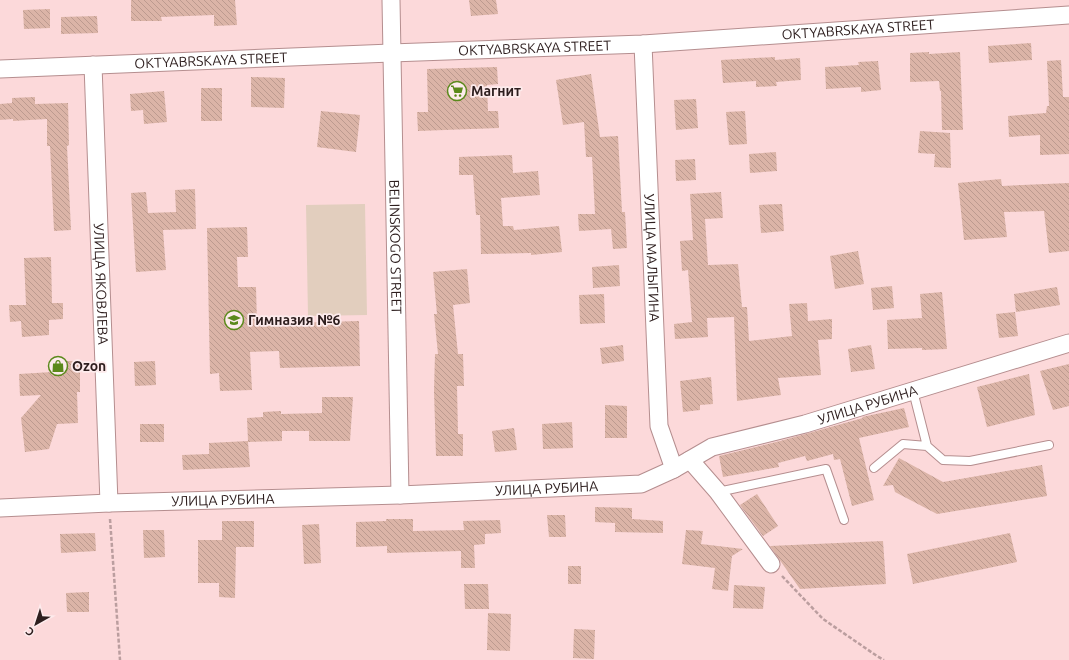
<svg xmlns="http://www.w3.org/2000/svg" width="1069" height="660" viewBox="0 0 1069 660" font-family="Ubuntu,sans-serif">
  <style>
    .garden { fill: #e2cebe }
    .building { fill: url(#building-back-hatch) }
    .lines { fill: none; stroke-linecap: round; stroke-linejoin: round }
    .lane-casing { stroke: #b58e8f; stroke-width: 10 }
    .street-casing { stroke: #b58e8f; stroke-width: 19 }
    .path { stroke: #bb9e9f; stroke-width: 2.5; stroke-dasharray: 4 2; stroke-linecap: butt }
    .lane { stroke: #fff; stroke-width: 8 }
    .street { stroke: #fff; stroke-width: 17 }
    .labels { text-anchor: middle; dominant-baseline: central; stroke-width: 3.5; stroke-linejoin: round; paint-order: stroke }
    .street-label { font-size: 14px; fill: #2d1e1e; stroke: #fdebec }
    .poi-label { font-size: 14px; font-weight: bold; fill: #2d1e1e; stroke: #fdebec; text-anchor: start }
  </style>
  <defs>
    <pattern id="building-back-hatch" width="6" height="6" patternUnits="userSpaceOnUse"><rect width="6" height="6" fill="#dbb4a7"/><path d="M-1 5l2 2M0 0l6 6M5-1l2 2" fill="none" stroke="#bc9a8f"/></pattern>
  </defs>
  <rect width="100%" height="100%" fill="#fcd9da"/>
  <!-- garden -->
  <path class="garden" d="M 365,204 L 367,315 L 308,316 L 306,205 Z"/>
  <!-- building -->
  <path class="building" d="M 131,0 L 235,0 L 237,25 L 214,26 L 214,15 L 161,17 L 162,21 L 131,21 Z
    M 469,0 L 496,0 L 498,14 L 471,16 Z
    M 50,9 L 50,28 L 24,29 L 23,10 Z
    M 97,16 L 98,33 L 61,34 L 61,17 Z
    M 1031,43 L 1032,60 L 989,63 L 988,46 Z
    M 929,52 L 929,54 L 960,52 L 963,130 L 942,130 L 941,91 L 940,91 L 939,81 L 910,82 L 910,53 Z
    M 775,57 L 775,60 L 800,58 L 801,80 L 776,82 L 777,86 L 756,87 L 756,81 L 723,83 L 721,60 Z
    M 1061,60 L 1063,97 L 1069,97 L 1069,154 L 1040,155 L 1040,135 L 1009,137 L 1008,116 L 1046,113 L 1047,106 L 1049,106 L 1047,61 Z
    M 878,61 L 881,90 L 861,92 L 861,87 L 826,89 L 825,67 L 859,65 L 858,62 Z
    M 497,67 L 498,84 L 487,85 L 488,111 L 498,111 L 499,128 L 418,131 L 417,112 L 428,112 L 427,69 Z
    M 591,74 L 600,137 L 618,136 L 622,212 L 625,212 L 627,248 L 613,249 L 611,229 L 579,231 L 578,214 L 595,214 L 592,157 L 586,157 L 584,122 L 563,125 L 556,80 Z
    M 251,77 L 285,78 L 284,108 L 251,107 Z
    M 201,88 L 222,88 L 222,121 L 201,121 Z
    M 164,91 L 167,122 L 144,124 L 143,110 L 131,111 L 130,94 Z
    M 35,97 L 35,104 L 68,103 L 69,145 L 67,146 L 71,230 L 54,231 L 50,146 L 47,146 L 47,119 L 13,121 L 13,119 L 0,120 L 0,104 L 12,103 L 12,98 Z
    M 696,99 L 698,128 L 676,130 L 674,100 Z
    M 321,111 L 360,115 L 356,152 L 317,147 Z
    M 745,111 L 747,144 L 729,145 L 726,112 Z
    M 920,131 L 950,133 L 951,168 L 934,167 L 935,154 L 918,153 Z
    M 776,152 L 777,171 L 750,173 L 749,154 Z
    M 512,155 L 513,173 L 538,171 L 540,195 L 501,198 L 503,226 L 513,226 L 514,230 L 559,226 L 562,252 L 531,255 L 531,253 L 481,254 L 480,215 L 476,215 L 473,175 L 459,175 L 459,157 Z
    M 695,159 L 696,180 L 676,181 L 675,160 Z
    M 1001,179 L 1002,186 L 1069,183 L 1069,251 L 1049,253 L 1044,211 L 1004,212 L 1007,237 L 964,240 L 958,183 Z
    M 195,189 L 196,229 L 163,230 L 166,270 L 136,272 L 131,193 L 146,192 L 148,213 L 176,212 L 175,190 Z
    M 721,192 L 723,218 L 705,219 L 708,265 L 738,264 L 742,307 L 747,307 L 749,341 L 792,336 L 789,304 L 807,303 L 808,321 L 832,319 L 832,339 L 818,340 L 821,375 L 778,378 L 781,395 L 737,401 L 734,317 L 707,318 L 708,337 L 675,339 L 674,324 L 692,322 L 688,270 L 682,271 L 680,241 L 693,240 L 690,194 Z
    M 782,204 L 784,231 L 761,233 L 759,205 Z
    M 247,227 L 248,257 L 237,257 L 238,287 L 256,287 L 257,324 L 359,321 L 360,366 L 280,368 L 279,351 L 250,352 L 252,390 L 220,391 L 219,373 L 210,374 L 207,228 Z
    M 858,251 L 864,284 L 835,289 L 830,256 Z
    M 51,257 L 52,303 L 63,303 L 63,319 L 49,320 L 49,335 L 22,337 L 21,321 L 10,322 L 9,305 L 26,305 L 24,258 Z
    M 619,265 L 620,286 L 593,288 L 592,267 Z
    M 467,269 L 470,303 L 453,305 L 458,354 L 463,354 L 464,386 L 457,386 L 458,434 L 463,434 L 463,456 L 436,456 L 434,391 L 435,354 L 438,354 L 434,314 L 437,314 L 433,272 Z
    M 892,286 L 894,308 L 873,310 L 871,288 Z
    M 1057,287 L 1060,305 L 1016,312 L 1014,294 Z
    M 942,292 L 947,349 L 922,350 L 922,348 L 888,349 L 887,320 L 922,318 L 920,294 Z
    M 604,294 L 605,323 L 580,324 L 579,295 Z
    M 1015,312 L 1018,336 L 999,338 L 996,314 Z
    M 623,345 L 624,361 L 602,364 L 600,348 Z
    M 871,345 L 875,369 L 851,372 L 848,349 Z
    M 52,361 L 80,361 L 80,392 L 77,392 L 78,423 L 57,424 L 49,449 L 25,452 L 21,418 L 41,395 L 20,396 L 19,374 L 52,372 Z
    M 155,361 L 156,385 L 135,386 L 134,362 Z
    M 1069,364 L 1069,406 L 1053,410 L 1040,371 Z
    M 1029,374 L 1035,415 L 987,427 L 977,387 Z
    M 711,377 L 713,404 L 700,405 L 700,410 L 683,412 L 680,381 Z
    M 322,397 L 353,397 L 350,441 L 309,441 L 309,431 L 282,431 L 282,441 L 248,442 L 250,467 L 183,470 L 182,455 L 209,454 L 209,443 L 248,441 L 247,418 L 263,417 L 263,412 L 281,411 L 281,414 L 322,413 Z
    M 605,405 L 627,406 L 627,438 L 605,438 Z
    M 904,408 L 909,427 L 859,438 L 874,500 L 852,506 L 840,459 L 834,460 L 833,454 L 807,461 L 805,456 L 778,463 L 779,467 L 723,477 L 719,456 L 780,441 L 863,418 L 862,417 Z
    M 572,422 L 573,448 L 543,449 L 542,424 Z
    M 140,424 L 164,424 L 164,442 L 140,442 Z
    M 514,428 L 517,450 L 495,452 L 492,431 Z
    M 899,458 L 943,482 L 1042,465 L 1047,496 L 937,514 L 895,492 L 893,485 L 883,486 Z
    M 757,494 L 778,526 L 763,536 L 740,505 Z
    M 595,507 L 632,508 L 632,519 L 663,521 L 663,533 L 615,532 L 615,523 L 595,522 Z
    M 547,515 L 565,515 L 566,537 L 549,537 Z
    M 386,519 L 413,519 L 413,531 L 464,530 L 463,521 L 500,520 L 501,533 L 485,534 L 485,544 L 474,545 L 475,568 L 461,568 L 461,551 L 387,553 L 387,546 L 356,547 L 356,522 L 386,521 Z
    M 222,521 L 254,521 L 254,547 L 236,547 L 235,598 L 219,597 L 219,583 L 198,583 L 198,540 L 222,540 Z
    M 319,524 L 321,563 L 304,564 L 302,525 Z
    M 143,530 L 164,530 L 165,557 L 144,558 Z
    M 686,530 L 703,531 L 701,544 L 743,549 L 732,556 L 728,591 L 712,589 L 715,568 L 682,564 Z
    M 95,533 L 96,551 L 61,553 L 60,534 Z
    M 1010,533 L 1017,562 L 913,584 L 907,554 Z
    M 883,541 L 886,584 L 800,589 L 770,546 Z
    M 568,566 L 581,566 L 581,584 L 568,584 Z
    M 464,584 L 488,584 L 489,609 L 465,609 Z
    M 734,585 L 765,587 L 763,609 L 733,608 Z
    M 89,592 L 89,612 L 67,612 L 66,593 Z
    M 488,613 L 511,614 L 510,651 L 487,650 Z
    M 574,629 L 595,630 L 594,659 L 573,658 Z"/>
  <g class="lines">
    <defs>
      <path id="lane" d="M 913,391 L 927,446
        M 874,468 L 903,444 L 927,446 L 943,460 L 970,461 L 1049,445
        M 718,492 L 826,469 L 844,520"/>
      <g id="street">
        <path id="s1" d="M 391,0 L 400,495"/>
        <path id="s2" d="M 643,44 L 659,426 L 674,469"/>
        <path id="s3" d="M 93,65 L 109,503"/>
        <path id="s4" d="M 0,69 L 391,53 L 643,44 L 1069,15"/>
        <path d="M 690,460 L 718,492 L 771,564"/>
        <path id="s5" d="M 0,508 L 109,503 L 400,495 L 641,484 L 674,469 L 712,447 L 805,424 L 1069,343"/>
      </g>
    </defs>
    <!-- lane casing -->
    <use href="#lane" class="lane-casing"/>
    <!-- street casing -->
    <use href="#street" class="street-casing"/>
    <!-- path -->
    <path class="path" d="M 110,519 L 120,660
      M 782,576 L 823,619 L 877,656 L 884,660"/>
    <!-- lane -->
    <use href="#lane" class="lane"/>
    <!-- street -->
    <use href="#street" class="street"/>
  </g>
  <!-- icons -->
  <defs>
    <symbol id="supermarket-ring" viewBox="-11 -11 22 22"><circle r="9.5" fill="#fdebec" stroke="#5b891b" stroke-width="1.5"/><path d="M-6-5.5h2.5l.6 2H6L4.5 2H-2.5L-4.4-4H-6ZM-1.5 3.2a1.3 1.3 0 1 0 .1 0ZM3 3.2a1.3 1.3 0 1 0 .1 0Z" fill="#5b891b"/></symbol>
    <symbol id="school-ring" viewBox="-11 -11 22 22"><circle r="9.5" fill="#fdebec" stroke="#5b891b" stroke-width="1.5"/><path d="M0-5L7-2L0 1L-7-2ZM-4 1L0 2.5L4 1V4Q0 6-4 4Z" fill="#5b891b"/></symbol>
    <symbol id="shop-ring" viewBox="-11 -11 22 22"><circle r="9.5" fill="#fdebec" stroke="#5b891b" stroke-width="1.5"/><path d="M-5-2.5h2.3a2.7 3.5 0 0 1 5.4 0H5L5.5 6h-11ZM-1.5-2.5h3a1.5 2.3 0 0 0-3 0Z" fill="#5b891b"/></symbol>
  </defs>
  <g fill-rule="evenodd">
    <use href="#supermarket-ring" x="446" y="80" width="22" height="22"/>
    <use href="#school-ring" x="223" y="309" width="22" height="22"/>
    <use href="#shop-ring" x="47" y="355" width="22" height="22"/>
  </g>
  <g class="labels">
    <!-- street labels -->
    <g class="street-label">
      <text stroke="none"><textPath href="#s4" startOffset="859">OKTYABRSKAYA STREET</textPath></text>
      <text stroke="none"><textPath href="#s4" startOffset="535">OKTYABRSKAYA STREET</textPath></text>
      <text stroke="none"><textPath href="#s4" startOffset="211">OKTYABRSKAYA STREET</textPath></text>
      <text stroke="none"><textPath href="#s1" startOffset="247">BELINSKOGO STREET</textPath></text>
      <text stroke="none"><textPath href="#s2" startOffset="214">УЛИЦА МАЛЫГИНА</textPath></text>
      <text stroke="none"><textPath href="#s3" startOffset="219">УЛИЦА ЯКОВЛЕВА</textPath></text>
      <text stroke="none"><textPath href="#s5" startOffset="883">УЛИЦА РУБИНА</textPath></text>
      <text stroke="none"><textPath href="#s5" startOffset="547">УЛИЦА РУБИНА</textPath></text>
      <text stroke="none"><textPath href="#s5" startOffset="223">УЛИЦА РУБИНА</textPath></text>
    </g>
    <!-- poi labels -->
    <g class="poi-label">
      <text x="471" y="91">Магнит</text>
      <text x="248" y="320">Гимназия №6</text>
      <text x="72" y="366">Ozon</text>
    </g>
  </g>
  <!-- north arrow -->
  <g transform="translate(36 624) rotate(219)" stroke="#fdebec" stroke-width="3" paint-order="stroke">
  <path d="M0-3L7 15L0 10L-7 15Z" fill="#2d1e1e"/>
  <text y="-6" font-size="11" font-weight="bold" text-anchor="middle" fill="#2d1e1e">С</text>
  </g>
</svg>
